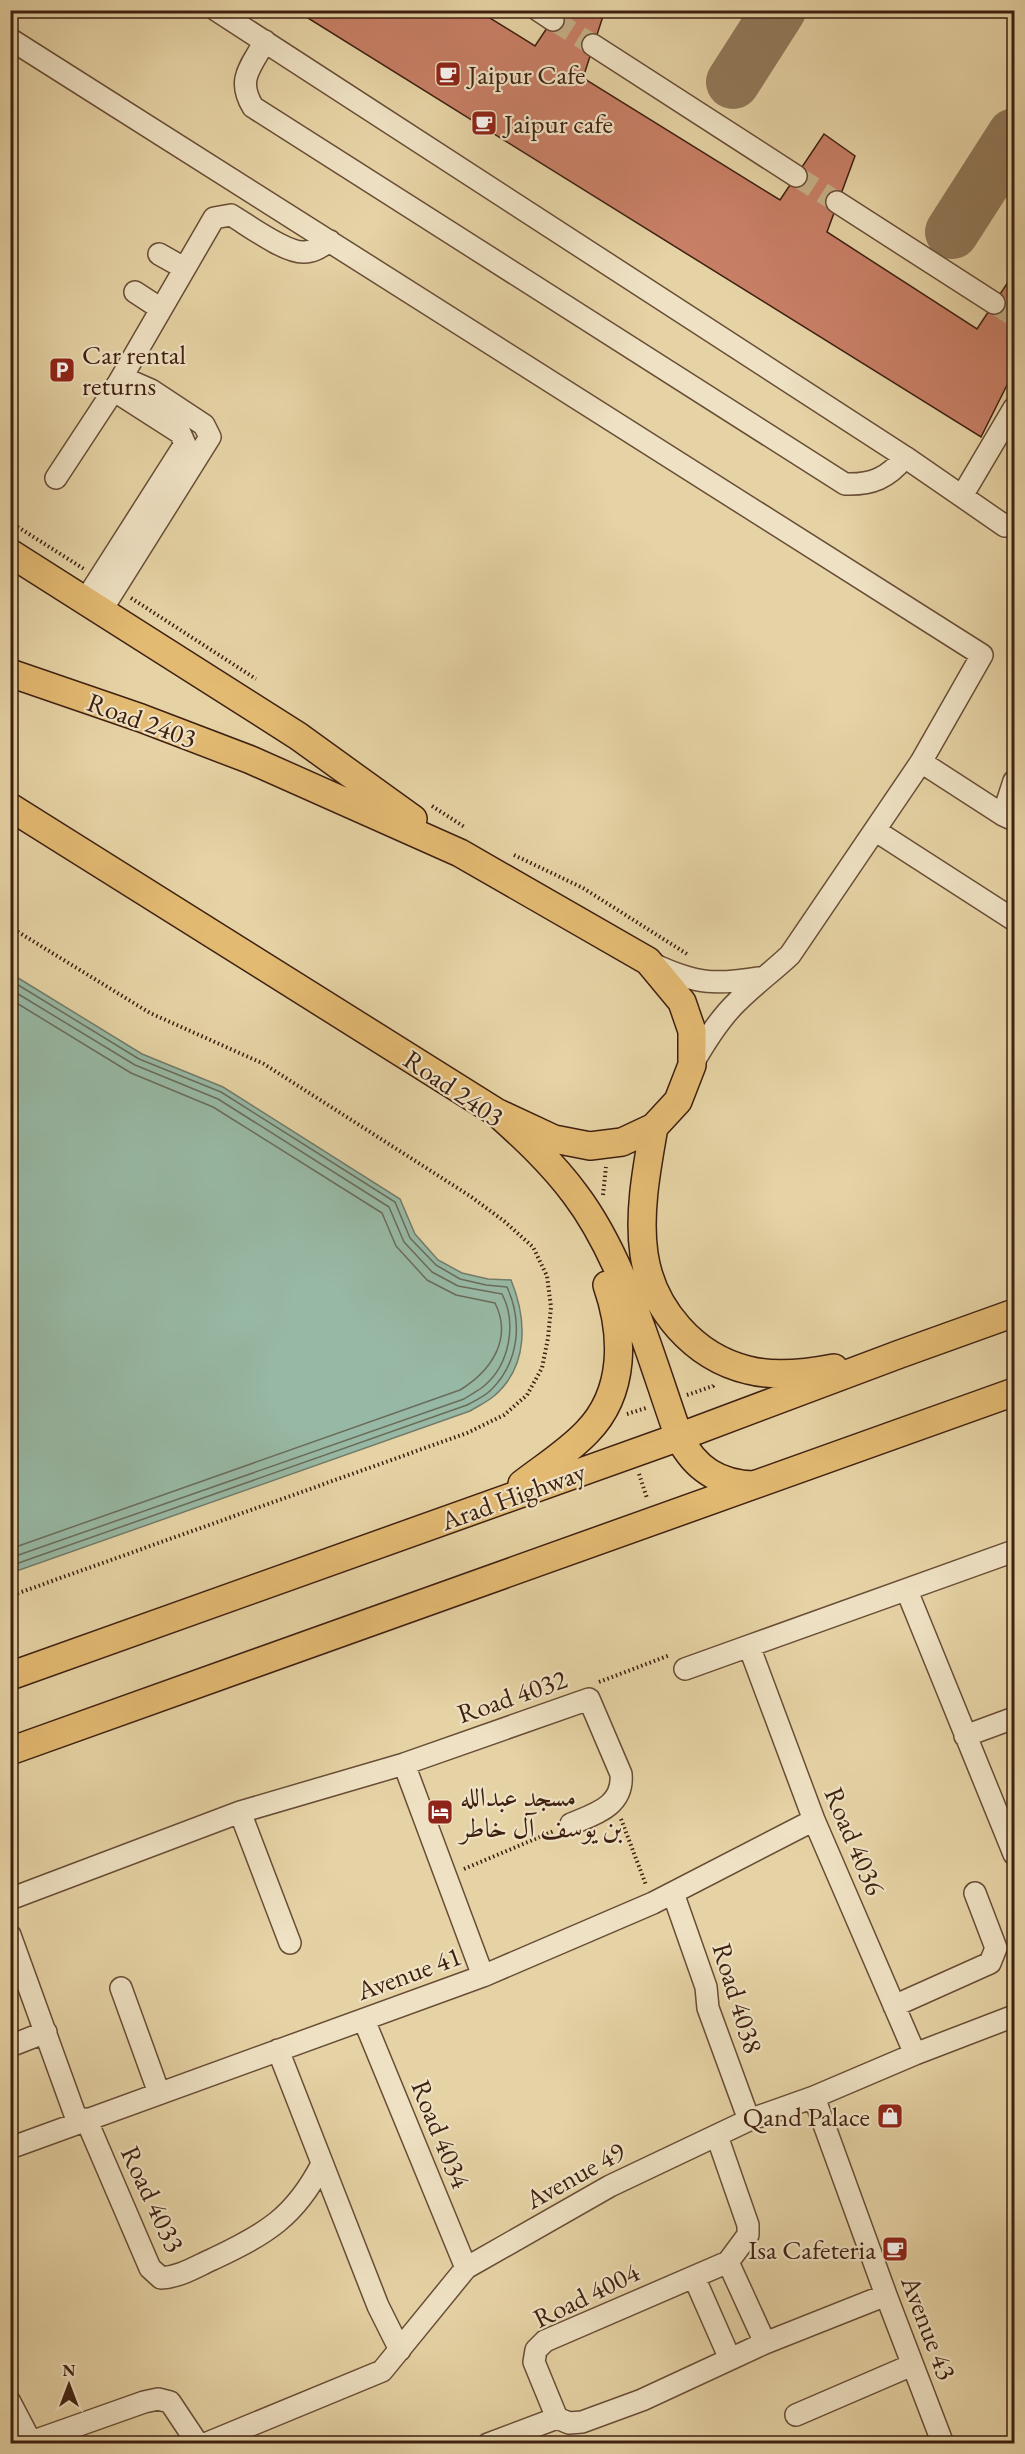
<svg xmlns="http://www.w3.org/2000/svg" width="1025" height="2454" viewBox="0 0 1025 2454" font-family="'EB Garamond',Amiri,serif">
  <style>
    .water { fill: #97b8a4; stroke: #737b69; stroke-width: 1.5 }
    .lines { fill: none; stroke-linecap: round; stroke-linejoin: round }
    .shore { stroke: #6a6c5a; stroke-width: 1.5 }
    .taxiway { stroke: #927a5b; stroke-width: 54 }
    .building { fill: #c87f66; stroke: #3e2011; stroke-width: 1.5 }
    .minor-tunnel { stroke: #c4af87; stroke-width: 21; stroke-dasharray: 21 10; stroke-linecap: butt }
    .minor-casing { stroke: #684d36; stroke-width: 24 }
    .major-casing { stroke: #3e2011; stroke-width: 30 }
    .path { stroke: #3e2011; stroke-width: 4; stroke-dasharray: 1.5 3; stroke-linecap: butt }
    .minor { stroke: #efe2c4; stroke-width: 21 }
    .major { stroke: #e3ba72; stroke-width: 27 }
    .labels { text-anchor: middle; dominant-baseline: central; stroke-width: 4.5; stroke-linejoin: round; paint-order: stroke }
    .poi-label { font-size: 27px; fill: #3e2011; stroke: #efe2c4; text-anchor: start }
    .street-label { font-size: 27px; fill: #3e2011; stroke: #efe2c4 }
  </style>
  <rect width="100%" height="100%" fill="#e6d3a5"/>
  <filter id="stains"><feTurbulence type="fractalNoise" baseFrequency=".00333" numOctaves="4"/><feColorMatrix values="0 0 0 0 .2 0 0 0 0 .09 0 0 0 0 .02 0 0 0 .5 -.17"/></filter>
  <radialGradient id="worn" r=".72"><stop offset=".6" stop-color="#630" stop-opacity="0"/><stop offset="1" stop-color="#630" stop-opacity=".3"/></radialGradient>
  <!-- water -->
  <path class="water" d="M 10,973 L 142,1054 L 223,1087 L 400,1199 L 415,1234 L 438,1260 L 462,1273 L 488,1279 L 511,1280 C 527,1319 529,1366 494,1396 C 487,1402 478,1406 470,1411 L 11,1573 Z"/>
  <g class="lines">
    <!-- shore -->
    <path class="shore" d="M 10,980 L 139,1059 L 221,1092 L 395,1202 L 410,1238 L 436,1265 L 460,1279 L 486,1285 L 507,1287 C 523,1322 519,1362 491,1390 C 485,1396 475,1401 467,1405 L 10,1566
      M 10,989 L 135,1065 L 218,1099 L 389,1207 L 404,1242 L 432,1272 L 458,1286 L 502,1294 C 517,1323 510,1364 484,1386 C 478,1391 471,1394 464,1399 L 10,1558
      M 10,999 L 131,1073 L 213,1107 L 382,1213 L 396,1246 L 427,1280 L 456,1295 L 495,1303 C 513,1339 491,1371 460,1390 L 10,1549"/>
    <!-- taxiway -->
    <path class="taxiway" d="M 733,82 L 779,10
      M 952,232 L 1014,135"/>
  </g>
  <!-- building -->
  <path class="building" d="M 295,10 L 477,10 L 535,46 L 559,10 L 605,10 L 583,78 L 780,200 L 824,134 L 855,156 L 827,232 L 977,329 L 1014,273 L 1014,371 L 981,437 Z"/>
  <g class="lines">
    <!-- minor-tunnel -->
    <path class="minor-tunnel" d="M 553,20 L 593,45
      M 796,176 L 837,202
      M 994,303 L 1014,316"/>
    <defs>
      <path id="minor" d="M 216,10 L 905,457 L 1005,526 L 1014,526
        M 538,10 L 553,20
        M 10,39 L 982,655 L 921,762 L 790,955 C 773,971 754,985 738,1001 C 719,1019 705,1042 692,1065
        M 265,41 C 251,67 236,79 253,107 L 845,484 C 872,485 888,478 905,457
        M 593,45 L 796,176
        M 837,202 L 994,303
        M 159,254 L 184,268
        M 135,292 L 161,309
        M 56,478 L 119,382 L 214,218 L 231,215 C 248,225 285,253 304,252 C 314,252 322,246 330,241
        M 962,496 L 1014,408
        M 85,601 L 185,444 L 180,433 L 113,390
        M 101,611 L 210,437 L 204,425 L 151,390 L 135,383 L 119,382
        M 921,762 L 1003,815 L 1014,820
        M 1003,815 L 1014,781
        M 876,831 L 1014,920
        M 653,964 C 698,985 716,985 764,977
        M 907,1591 L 1014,1854
        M 685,1669 L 749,1646
        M 965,1736 L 1014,1718
        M 404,1764 L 483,1976
        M 240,1812 L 290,1943
        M 673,1893 L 706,1987 L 708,2008 L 749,2120
        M 10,1899 L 240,1812 L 404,1764 L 589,1699 L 621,1774 C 624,1806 595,1814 571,1824
        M 10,1935 L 78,2123
        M 121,1988 L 159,2093
        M 894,2006 L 990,1963 L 996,1948 L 975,1893
        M 364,2020 L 466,2268
        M 10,2046 L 46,2032
        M 278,2050 L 378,2306 L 400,2350
        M 915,2054 L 814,1820 L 749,1646 L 1014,1551
        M 814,2097 L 886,2295 L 943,2444
        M 86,2119 L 150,2268 L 161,2278 C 180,2277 195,2267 213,2259 C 266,2234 295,2217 322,2164
        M 717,2136 L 748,2225 L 748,2235 L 728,2262
        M 10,2148 L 483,1976 L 653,1903 L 814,1820
        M 694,2277 L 730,2359
        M 10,2402 L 32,2444
        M 796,2415 L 912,2365
        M 557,2418 L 569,2423 L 582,2422 L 642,2400 L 765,2343 L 886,2295
        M 31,2442 L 144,2402 L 158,2399 L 170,2402 L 198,2444
        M 205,2444 L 382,2371 L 466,2268 L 610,2186 L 749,2120 L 814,2097 L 915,2054 L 1014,2016
        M 488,2444 L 557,2418 L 534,2362 L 536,2350 L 545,2341 L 728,2262 L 765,2343"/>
      <path id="major" d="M 10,553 L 298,736 L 413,819
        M 10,673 L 141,718 L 251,760 L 460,853 L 648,961 L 682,1002 L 692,1031 L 692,1065 L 678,1101 L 654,1127 L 622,1142 L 590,1146 L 554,1139 L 496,1112
        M 10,807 L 496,1112 C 525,1138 552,1163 575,1194 C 625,1260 651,1359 679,1437 C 695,1469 719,1484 754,1485
        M 654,1127 C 647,1167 638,1213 644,1254 C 652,1309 694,1357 748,1370 C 774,1377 808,1373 834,1368
        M 522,1484 C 544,1467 568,1452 587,1432 C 626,1392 624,1334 607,1285
        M 10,1676 L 679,1437 L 900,1354 L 1014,1313
        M 10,1751 L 1014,1392"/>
    </defs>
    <!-- minor casing -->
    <use href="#minor" class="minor-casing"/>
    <!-- major casing -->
    <use href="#major" class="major-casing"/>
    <!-- path -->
    <path class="path" d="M 10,522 L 84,569
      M 131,598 L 256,679
      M 432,806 L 466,828
      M 514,855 L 583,888 L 687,954
      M 10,927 L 150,1013 L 264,1064 L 470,1196 L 504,1221 L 533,1247 L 547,1276 L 551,1307 L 548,1338 L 542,1368 L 527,1395 L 504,1415 L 467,1433 L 10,1596
      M 603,1195 L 606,1167
      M 687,1395 L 713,1386 L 715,1383
      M 627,1414 L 646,1408
      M 639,1474 L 647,1498
      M 599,1682 L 670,1655
      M 621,1819 L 646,1885
      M 464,1869 L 554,1831"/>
    <!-- minor -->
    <use href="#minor" class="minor"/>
    <!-- major -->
    <use href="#major" class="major"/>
  </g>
  <!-- icons -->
  <defs>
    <symbol id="cafe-square" viewBox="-11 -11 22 22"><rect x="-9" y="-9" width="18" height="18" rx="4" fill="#8f2418" stroke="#efe2c4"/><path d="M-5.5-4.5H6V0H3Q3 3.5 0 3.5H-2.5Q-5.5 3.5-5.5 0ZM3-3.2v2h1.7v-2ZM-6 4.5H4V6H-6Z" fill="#fff"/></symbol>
    <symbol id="parking-square" viewBox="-11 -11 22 22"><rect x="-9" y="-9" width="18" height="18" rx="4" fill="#8f2418" stroke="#efe2c4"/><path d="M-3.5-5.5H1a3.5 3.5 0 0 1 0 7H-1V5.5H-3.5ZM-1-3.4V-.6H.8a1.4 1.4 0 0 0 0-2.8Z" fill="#fff"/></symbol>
    <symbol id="hotel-square" viewBox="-11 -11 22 22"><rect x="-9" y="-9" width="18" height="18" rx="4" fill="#8f2418" stroke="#efe2c4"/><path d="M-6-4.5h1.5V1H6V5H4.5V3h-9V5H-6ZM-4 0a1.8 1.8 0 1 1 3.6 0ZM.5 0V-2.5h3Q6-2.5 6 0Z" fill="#fff"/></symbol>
    <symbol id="shop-square" viewBox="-11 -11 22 22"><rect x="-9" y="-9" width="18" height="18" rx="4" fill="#8f2418" stroke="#efe2c4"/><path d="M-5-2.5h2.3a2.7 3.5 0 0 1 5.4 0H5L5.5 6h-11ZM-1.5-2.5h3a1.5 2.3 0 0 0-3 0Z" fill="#fff"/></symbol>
  </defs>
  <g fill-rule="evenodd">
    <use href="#cafe-square" x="433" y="59" width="30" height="30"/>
    <use href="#cafe-square" x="469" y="108" width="30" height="30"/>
    <use href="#parking-square" x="47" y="355" width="30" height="30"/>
    <use href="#hotel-square" x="425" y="1797" width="30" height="30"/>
    <use href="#shop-square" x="875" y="2101" width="30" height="30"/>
    <use href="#cafe-square" x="880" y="2234" width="30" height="30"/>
  </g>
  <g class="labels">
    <!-- poi labels -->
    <g class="poi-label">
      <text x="468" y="74">Jaipur Cafe</text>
      <text x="504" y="123">Jaipur cafe</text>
      <text x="82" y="354">Car rental<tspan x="82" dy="31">returns</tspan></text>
      <text x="460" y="1796">مسجد عبدالله<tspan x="460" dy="31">بن يوسف آل خاطر</tspan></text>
      <text x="870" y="2116" text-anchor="end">Qand Palace</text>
      <text x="876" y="2249" text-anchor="end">Isa Cafeteria</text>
    </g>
    <!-- street labels -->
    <g class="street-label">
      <text transform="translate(142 720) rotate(20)">Road 2403</text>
      <text transform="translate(454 1088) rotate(34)">Road 2403</text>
      <text transform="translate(513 1496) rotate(-20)">Arad Highway</text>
      <text transform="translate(512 1696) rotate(-19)">Road 4032</text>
      <text transform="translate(855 1841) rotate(67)">Road 4036</text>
      <text transform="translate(409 1973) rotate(-20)">Avenue 41</text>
      <text transform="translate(738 1998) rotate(73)">Road 4038</text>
      <text transform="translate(441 2134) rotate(68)">Road 4034</text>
      <text transform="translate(575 2175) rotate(-29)">Avenue 49</text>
      <text transform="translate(153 2199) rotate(65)">Road 4033</text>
      <text transform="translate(586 2295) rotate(-26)">Road 4004</text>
      <text transform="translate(929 2328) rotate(69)">Avenue 43</text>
    </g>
  </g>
  <!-- margin -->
  <rect width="1025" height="2454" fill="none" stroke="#e6d3a5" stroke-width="36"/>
  <rect x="12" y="12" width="1001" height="2430" fill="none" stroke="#3e2011" stroke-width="3"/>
  <rect x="18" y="18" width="989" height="2418" fill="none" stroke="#3e2011" stroke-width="1.5"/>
  <!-- north arrow -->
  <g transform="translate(69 2385)" stroke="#efe2c4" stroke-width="4.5" paint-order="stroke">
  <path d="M0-4.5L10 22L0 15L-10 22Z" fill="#3e2011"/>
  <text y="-9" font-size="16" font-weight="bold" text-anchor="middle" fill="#3e2011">N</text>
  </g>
  <rect width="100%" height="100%" filter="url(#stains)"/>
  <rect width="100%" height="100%" fill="url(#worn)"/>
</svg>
